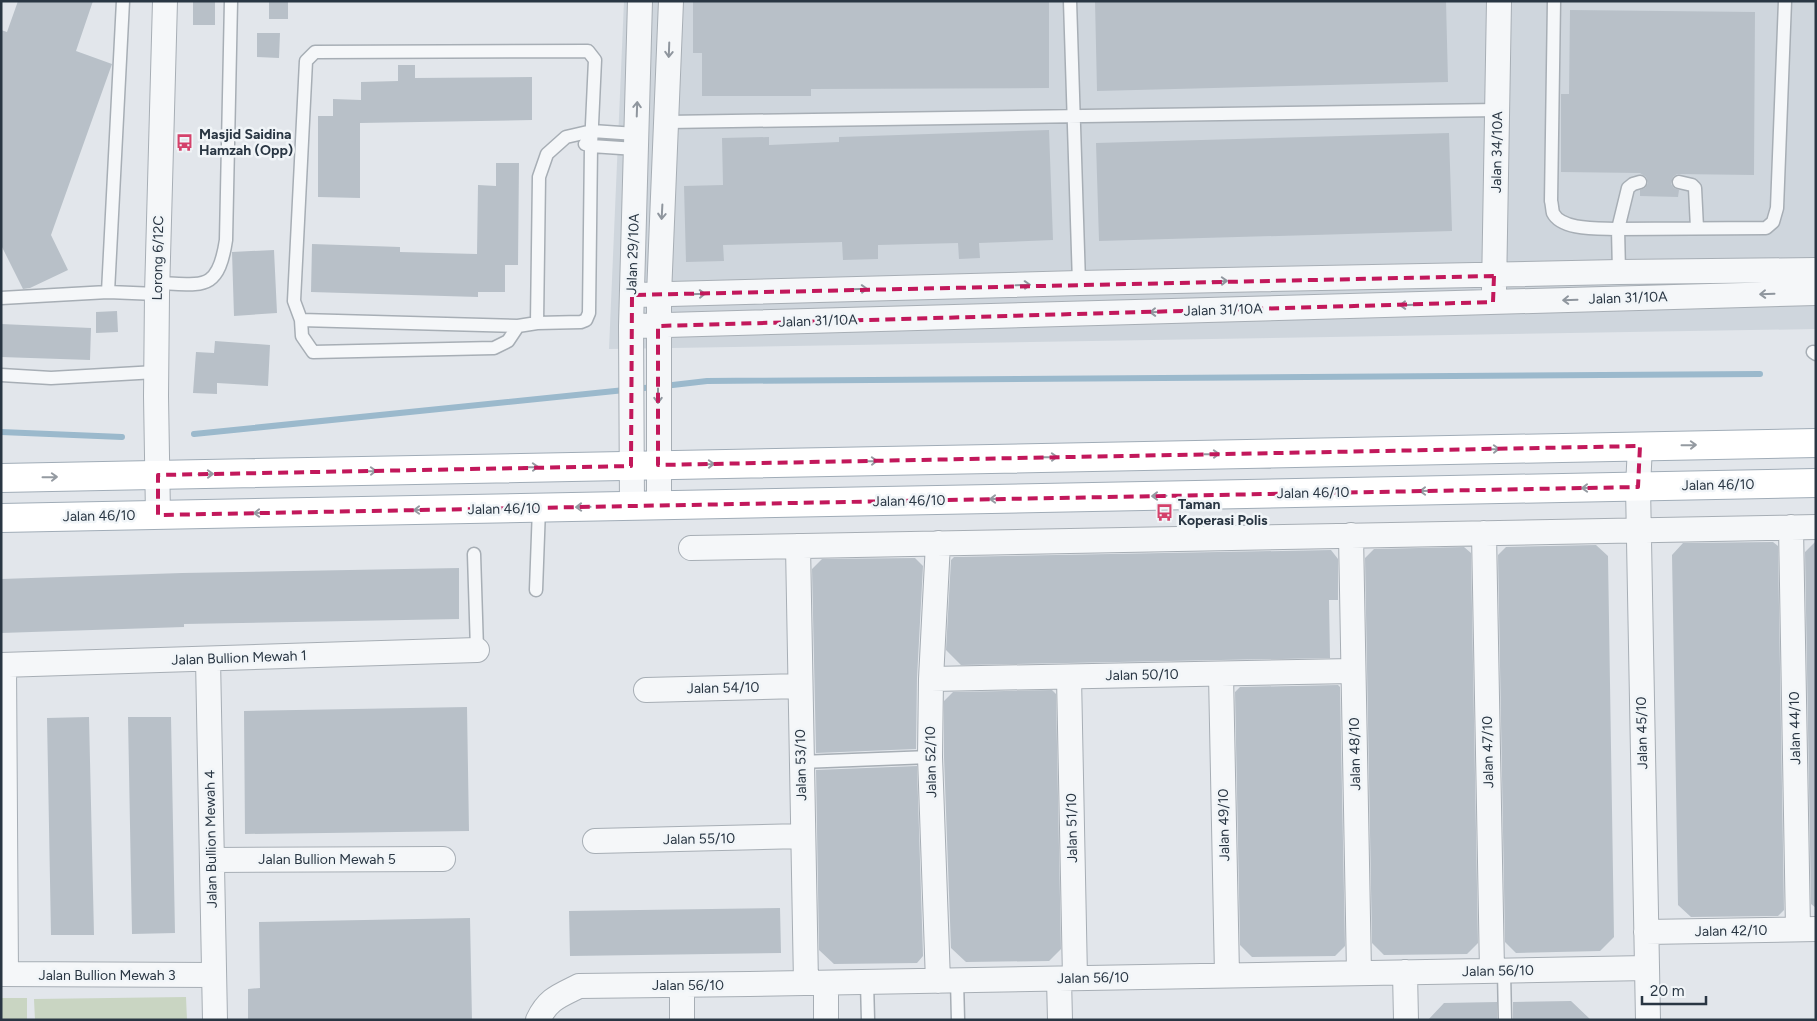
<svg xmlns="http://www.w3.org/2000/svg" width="1817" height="1021" viewBox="0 0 1817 1021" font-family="Figtree,sans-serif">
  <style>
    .built { fill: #cfd6dd }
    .green { fill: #c9d5c2 }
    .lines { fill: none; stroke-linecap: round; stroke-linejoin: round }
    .stream { stroke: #9bb9cc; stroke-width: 6 }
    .building { fill: #b8c0c8 }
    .service-casing { stroke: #a7aeb5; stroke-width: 15 }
    .minor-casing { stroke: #a7aeb5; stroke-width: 26 }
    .primary-casing { stroke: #a0acb7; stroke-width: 30 }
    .service { stroke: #f5f7f9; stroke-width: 12 }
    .minor { stroke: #f5f7f9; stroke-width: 24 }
    .primary { stroke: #fff; stroke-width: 28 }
    .oneway { stroke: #8f969e }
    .oneway2 { stroke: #949aa1 }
    .marked { fill: none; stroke: #c2185b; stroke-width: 4; stroke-dasharray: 10 6; stroke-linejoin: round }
    .labels { text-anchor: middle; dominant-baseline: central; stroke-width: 5; stroke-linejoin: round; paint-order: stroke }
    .poi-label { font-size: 14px; font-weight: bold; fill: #293643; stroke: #f1f5f8; text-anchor: start }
    .street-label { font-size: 14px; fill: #293643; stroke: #f1f5f8 }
  </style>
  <rect width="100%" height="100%" fill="#e2e6eb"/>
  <!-- built -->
  <path class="built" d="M 624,1 L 1816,1 L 1816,329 L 609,349 Z"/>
  <!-- green -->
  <path class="green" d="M 186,997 L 187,1020 L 35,1020 L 34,999 Z
    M 1,998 L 27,998 L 27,1020 L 1,1020 Z"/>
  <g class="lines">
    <!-- stream -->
    <path class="stream" d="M 664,386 L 707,381 L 1760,374
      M 1,432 L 122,437
      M 194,434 L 654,387"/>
  </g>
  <!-- building -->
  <path class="building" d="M 18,1 L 93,1 L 76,51 L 112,64 L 51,235 L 68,270 L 30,288 L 23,289 L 1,245 L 1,30 L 7,32 Z
    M 193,1 L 215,1 L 215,25 L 193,25 Z
    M 269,1 L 288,1 L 288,19 L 269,19 Z
    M 693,1 L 1049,1 L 1049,88 L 811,89 L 811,96 L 702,96 L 702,53 L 693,53 Z
    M 1095,1 L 1446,1 L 1448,82 L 1097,91 Z
    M 1570,10 L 1755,12 L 1754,175 L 1677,174 L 1673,177 L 1671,184 L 1674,188 L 1679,190 L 1678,197 L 1640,196 L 1640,190 L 1645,188 L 1648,183 L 1646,177 L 1640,173 L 1561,172 L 1561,94 L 1569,94 Z
    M 257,33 L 280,33 L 279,58 L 257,57 Z
    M 398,65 L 415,65 L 415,78 L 532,77 L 532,120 L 360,123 L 360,198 L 318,197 L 318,116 L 333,116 L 333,99 L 361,100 L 361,82 L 398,81 Z
    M 1049,130 L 1053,240 L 979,243 L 980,258 L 959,259 L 958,243 L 878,245 L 878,259 L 843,260 L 842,242 L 723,245 L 724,261 L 686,262 L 684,186 L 723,185 L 722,138 L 769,137 L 769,145 L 839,142 L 839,137 Z
    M 1449,133 L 1452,231 L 1099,241 L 1096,143 Z
    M 496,163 L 519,163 L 518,265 L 505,265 L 505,292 L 478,292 L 478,297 L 311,292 L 312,244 L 400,247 L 400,252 L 477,254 L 478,185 L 496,186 Z
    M 274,250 L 277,313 L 234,316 L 232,252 Z
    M 117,311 L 118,332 L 96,333 L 96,312 Z
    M 1,324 L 91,328 L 90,360 L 1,357 Z
    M 215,341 L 270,345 L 268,386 L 217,383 L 217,394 L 193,393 L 196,352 L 214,353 Z
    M 1816,541 L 1816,908 L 1811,904 L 1805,552 Z
    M 1773,542 L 1778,546 L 1784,910 L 1778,916 L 1691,917 L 1678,905 L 1672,555 L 1683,543 Z
    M 1596,545 L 1608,556 L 1614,937 L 1600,951 L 1516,953 L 1505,942 L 1498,555 L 1506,547 Z
    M 1464,547 L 1471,553 L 1478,943 L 1467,954 L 1384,955 L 1372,943 L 1365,558 L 1374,549 Z
    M 1331,550 L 1338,559 L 1338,600 L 1329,600 L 1330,658 L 961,665 L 946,650 L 951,560 L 954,557 Z
    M 915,558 L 923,566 L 917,678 L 916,749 L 816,753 L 812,569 L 822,559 Z
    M 459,568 L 459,619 L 184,624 L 184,627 L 1,633 L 1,579 L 182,573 Z
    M 1338,685 L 1340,687 L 1345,946 L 1335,956 L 1252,957 L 1240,945 L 1235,692 L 1240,687 Z
    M 1052,690 L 1056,694 L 1061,949 L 1049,961 L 966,962 L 951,948 L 944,757 L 944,701 L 953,692 Z
    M 467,707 L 469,831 L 245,834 L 244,711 Z
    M 89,717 L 94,935 L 51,935 L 47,718 Z
    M 128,717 L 171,717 L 175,933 L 132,934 Z
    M 917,766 L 923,956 L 917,963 L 834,964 L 819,950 L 816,770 Z
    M 780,908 L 781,953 L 570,956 L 569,911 Z
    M 470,918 L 472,1020 L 248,1020 L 248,989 L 260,988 L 259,922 Z
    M 1571,1001 L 1591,1020 L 1513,1020 L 1513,1002 Z
    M 1497,1002 L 1497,1020 L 1428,1020 L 1444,1003 Z"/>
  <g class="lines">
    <defs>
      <path id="service" d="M 1070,1 L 1079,283
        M 1554,1 L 1551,201 C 1552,204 1552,209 1553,213 C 1562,231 1601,228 1618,229 L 1628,188 L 1633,184 L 1640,182
        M 667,122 L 1498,110
        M 585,144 L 591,146 L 636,149
        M 1679,182 L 1692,185 L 1695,188 L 1697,228
        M 1619,272 L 1618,229 L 1766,228 L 1773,222 L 1777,208 L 1785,1
        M 158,283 C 202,284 218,293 226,240 L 231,1
        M 108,292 L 123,1
        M 1,298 L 108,292 L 157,294
        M 301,320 L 518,326 L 537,323 L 581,322 L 586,320 L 589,313 L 591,146 L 595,60 L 588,51 L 315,52 L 306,61 L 294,301 L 301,320 L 302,336 L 313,352 L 494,348 L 508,341 L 518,326
        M 537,323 L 539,177 L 547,154 L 566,137 L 592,131 L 636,134
        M 1813,352 L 1816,354
        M 1,375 L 51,378 L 156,372
        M 474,554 L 477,650
        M 536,590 L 539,508
        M 801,762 L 930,757
        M 1504,971 L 1505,1020
        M 957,980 L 958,1020
        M 867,982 L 868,1020"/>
      <path id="minor" d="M 1494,290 L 1499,1
        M 632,295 L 1079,283 L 1619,272 L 1816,270
        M 631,326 L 1816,293
        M 1640,446 L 1638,487 L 1648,1020
        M 632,506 L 631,326 L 640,1
        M 659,506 L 659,295 L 671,1
        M 158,515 L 156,396 L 157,294 L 165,1
        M 1791,527 L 1798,929
        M 1484,533 L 1492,971
        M 1351,535 L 1359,973
        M 938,543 L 931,679 L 930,757 L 938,981
        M 798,546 L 806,983
        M 691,548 L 1816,527
        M 208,659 L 215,1020
        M 1,665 L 477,650
        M 4,665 L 6,974
        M 1221,674 L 1227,975
        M 1069,677 L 1075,978
        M 931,679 L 1353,671
        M 646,690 L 800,686
        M 595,841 L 803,836
        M 212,860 L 443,859
        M 1646,932 L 1816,929
        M 1405,972 L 1406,1020
        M 1,974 L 213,975
        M 1059,979 L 1060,1020
        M 826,983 L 826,1020
        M 682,985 L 682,1020
        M 538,1020 C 548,999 559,996 579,986 L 749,984 L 1647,968"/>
      <path id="primary" d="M 1,478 L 1816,443
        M 1,518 L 1816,483"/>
    </defs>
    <!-- service casing -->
    <use href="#service" class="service-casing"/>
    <!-- minor casing -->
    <use href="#minor" class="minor-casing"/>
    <!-- primary casing -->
    <use href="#primary" class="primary-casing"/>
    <!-- service -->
    <use href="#service" class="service"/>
    <!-- minor -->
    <use href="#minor" class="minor"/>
    <!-- primary -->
    <use href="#primary" class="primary"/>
  </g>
  <!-- one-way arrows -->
  <defs><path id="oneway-shaft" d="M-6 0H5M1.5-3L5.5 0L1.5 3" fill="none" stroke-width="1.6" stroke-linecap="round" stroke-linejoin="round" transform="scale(1.25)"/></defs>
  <g class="oneway">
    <use href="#oneway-shaft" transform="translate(669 50) rotate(92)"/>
    <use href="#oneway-shaft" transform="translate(637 109) rotate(-88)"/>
    <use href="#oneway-shaft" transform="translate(662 212) rotate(93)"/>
    <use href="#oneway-shaft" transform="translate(1220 281) rotate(-1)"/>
    <use href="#oneway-shaft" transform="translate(1023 285) rotate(-2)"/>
    <use href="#oneway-shaft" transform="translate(860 289) rotate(-2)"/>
    <use href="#oneway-shaft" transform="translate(698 294) rotate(-2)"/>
    <use href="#oneway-shaft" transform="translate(1767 294) rotate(178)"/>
    <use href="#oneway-shaft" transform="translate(1570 300) rotate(178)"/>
    <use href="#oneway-shaft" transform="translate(1407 305) rotate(178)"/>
    <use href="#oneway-shaft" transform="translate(1157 312) rotate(178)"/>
    <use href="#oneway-shaft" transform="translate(658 396) rotate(90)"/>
  </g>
  <g class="oneway2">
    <use href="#oneway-shaft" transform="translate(1689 445) rotate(-1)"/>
    <use href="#oneway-shaft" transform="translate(1492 449) rotate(-1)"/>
    <use href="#oneway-shaft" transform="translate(1212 454) rotate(-1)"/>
    <use href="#oneway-shaft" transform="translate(1050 457) rotate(-1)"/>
    <use href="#oneway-shaft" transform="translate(870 461) rotate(-1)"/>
    <use href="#oneway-shaft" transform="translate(707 464) rotate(-1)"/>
    <use href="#oneway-shaft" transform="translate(531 467) rotate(-1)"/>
    <use href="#oneway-shaft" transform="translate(369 471) rotate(-1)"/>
    <use href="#oneway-shaft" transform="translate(206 474) rotate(-1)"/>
    <use href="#oneway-shaft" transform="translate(50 477) rotate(-1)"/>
    <use href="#oneway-shaft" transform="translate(1589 488) rotate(179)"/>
    <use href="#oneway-shaft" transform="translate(1427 491) rotate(179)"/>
    <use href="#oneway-shaft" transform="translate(1159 496) rotate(179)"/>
    <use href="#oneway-shaft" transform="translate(997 499) rotate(179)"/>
    <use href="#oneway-shaft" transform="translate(583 507) rotate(179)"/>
    <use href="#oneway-shaft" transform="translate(421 510) rotate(179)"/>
    <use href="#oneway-shaft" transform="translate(261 513) rotate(179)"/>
  </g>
  <!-- marked area -->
  <path class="marked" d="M 1494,276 L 1493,302 L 658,326 L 658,465 L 1640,446 L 1638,487 L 158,515 L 158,475 L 631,466 L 632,295 Z"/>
  <!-- icons -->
  <defs>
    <symbol id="bus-bare" viewBox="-9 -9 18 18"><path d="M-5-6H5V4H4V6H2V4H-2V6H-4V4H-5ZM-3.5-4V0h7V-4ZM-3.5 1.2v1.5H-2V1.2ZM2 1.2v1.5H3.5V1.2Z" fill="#d4426b" stroke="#f1f5f8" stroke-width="2.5" paint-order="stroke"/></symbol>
  </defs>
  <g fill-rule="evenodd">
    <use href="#bus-bare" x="172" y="130" width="25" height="25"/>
    <use href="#bus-bare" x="1152" y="500" width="25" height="25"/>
  </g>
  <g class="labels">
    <!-- poi labels -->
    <g class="poi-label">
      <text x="199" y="134">Masjid Saidina<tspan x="199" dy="16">Hamzah (Opp)</tspan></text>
      <text x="1178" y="504">Taman<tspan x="1178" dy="16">Koperasi Polis</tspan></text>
    </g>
    <!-- street labels -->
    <g class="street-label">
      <text transform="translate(1497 152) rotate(-89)">Jalan 34/10A</text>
      <text transform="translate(633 254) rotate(-88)">Jalan 29/10A</text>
      <text transform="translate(158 258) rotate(-89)">Lorong 6/12C</text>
      <text transform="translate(1628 298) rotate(-2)">Jalan 31/10A</text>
      <text transform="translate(1223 310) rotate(-2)">Jalan 31/10A</text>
      <text transform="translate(818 321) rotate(-2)">Jalan 31/10A</text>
      <text transform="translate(1718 485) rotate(-1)">Jalan 46/10</text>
      <text transform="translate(1313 493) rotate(-1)">Jalan 46/10</text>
      <text transform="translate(909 501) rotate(-1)">Jalan 46/10</text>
      <text transform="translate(504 509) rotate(-1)">Jalan 46/10</text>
      <text transform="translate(99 516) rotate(-1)">Jalan 46/10</text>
      <text transform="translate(239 658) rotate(-2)">Jalan Bullion Mewah 1</text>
      <text transform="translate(1142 675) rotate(-1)">Jalan 50/10</text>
      <text transform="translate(723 688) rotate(-1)">Jalan 54/10</text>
      <text transform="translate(1795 728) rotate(-91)">Jalan 44/10</text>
      <text transform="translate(1642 733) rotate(-91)">Jalan 45/10</text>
      <text transform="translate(1488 752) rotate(-91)">Jalan 47/10</text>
      <text transform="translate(1355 754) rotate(-91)">Jalan 48/10</text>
      <text transform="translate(931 762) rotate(-91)">Jalan 52/10</text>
      <text transform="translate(801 765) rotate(-91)">Jalan 53/10</text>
      <text transform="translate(1224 825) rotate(-91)">Jalan 49/10</text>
      <text transform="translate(1072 828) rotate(-91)">Jalan 51/10</text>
      <text transform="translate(211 839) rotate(-91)">Jalan Bullion Mewah 4</text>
      <text transform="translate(699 839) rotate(-1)">Jalan 55/10</text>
      <text x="327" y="859">Jalan Bullion Mewah 5</text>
      <text transform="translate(1731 931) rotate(-1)">Jalan 42/10</text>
      <text transform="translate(1498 971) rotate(-1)">Jalan 56/10</text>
      <text x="107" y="975">Jalan Bullion Mewah 3</text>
      <text transform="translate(1093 978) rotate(-1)">Jalan 56/10</text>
      <text x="688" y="985">Jalan 56/10</text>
    </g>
  </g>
  <!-- border -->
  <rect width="1817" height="1021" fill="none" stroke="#293643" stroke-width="5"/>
  <!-- scale -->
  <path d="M1642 996v8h64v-8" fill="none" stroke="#293643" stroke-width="2.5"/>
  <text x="1650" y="996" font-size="15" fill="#293643" stroke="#f1f5f8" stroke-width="4" paint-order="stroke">20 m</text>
</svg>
